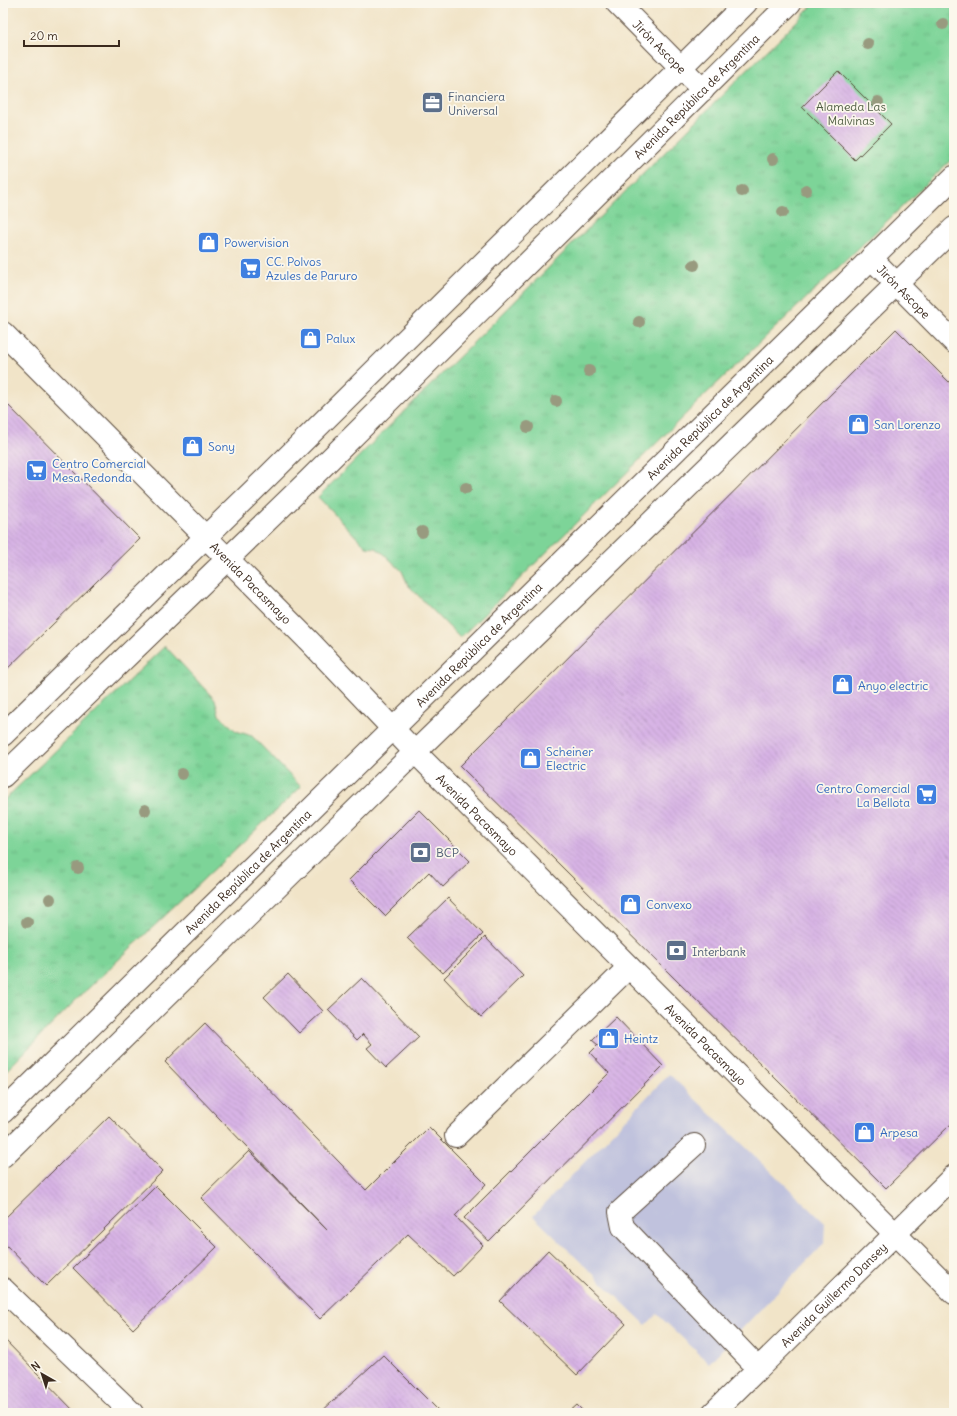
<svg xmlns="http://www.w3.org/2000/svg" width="957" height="1416" viewBox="0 0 957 1416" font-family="Delius,sans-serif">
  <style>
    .industrial { fill: #c0c2dd }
    .park { fill: url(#park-tufts); stroke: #5c7f5b }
    .building { fill: url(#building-back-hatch) }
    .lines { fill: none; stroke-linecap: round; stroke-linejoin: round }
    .minor-casing { stroke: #564638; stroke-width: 24 }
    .major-casing { stroke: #564638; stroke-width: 24 }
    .minor { stroke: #fff; stroke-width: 22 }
    .major { stroke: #fff; stroke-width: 22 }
    .tree { fill: #989a7f }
    .labels { text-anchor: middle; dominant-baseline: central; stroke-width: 3.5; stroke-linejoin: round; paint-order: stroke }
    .street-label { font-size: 12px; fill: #3b2a1e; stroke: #fbf7ec }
    .service-label { font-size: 12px; fill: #4e5e75; stroke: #fbf7ec; text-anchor: start }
    .park-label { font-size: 12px; fill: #4f5d43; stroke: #fbf7ec }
    .shop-label { font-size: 12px; fill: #366cbe; stroke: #fbf7ec; text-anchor: start }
  </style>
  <defs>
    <pattern id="park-tufts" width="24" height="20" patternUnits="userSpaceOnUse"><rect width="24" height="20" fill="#7dd498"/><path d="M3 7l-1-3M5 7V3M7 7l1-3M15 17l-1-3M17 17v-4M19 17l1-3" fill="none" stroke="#6db683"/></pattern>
    <pattern id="building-back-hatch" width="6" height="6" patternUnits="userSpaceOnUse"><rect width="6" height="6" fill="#d7b3e5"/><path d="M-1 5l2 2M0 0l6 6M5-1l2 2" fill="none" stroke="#b99ac4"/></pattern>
  </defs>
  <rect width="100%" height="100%" fill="#fbf7ec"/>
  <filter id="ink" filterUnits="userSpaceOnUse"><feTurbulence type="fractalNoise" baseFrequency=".025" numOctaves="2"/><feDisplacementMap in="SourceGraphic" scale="8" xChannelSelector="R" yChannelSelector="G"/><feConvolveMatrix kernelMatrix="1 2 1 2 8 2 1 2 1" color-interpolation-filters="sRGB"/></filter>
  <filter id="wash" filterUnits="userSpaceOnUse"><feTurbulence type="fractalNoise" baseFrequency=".012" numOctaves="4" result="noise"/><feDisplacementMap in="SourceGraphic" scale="16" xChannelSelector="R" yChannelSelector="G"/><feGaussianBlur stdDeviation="0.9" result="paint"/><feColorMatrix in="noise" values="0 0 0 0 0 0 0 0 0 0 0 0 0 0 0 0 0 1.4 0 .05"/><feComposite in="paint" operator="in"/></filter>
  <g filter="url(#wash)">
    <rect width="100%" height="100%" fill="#f1e4c8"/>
    <!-- industrial -->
    <path class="industrial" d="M 669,1074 L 825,1223 L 824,1243 L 709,1363 L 657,1314 L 646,1325 L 533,1216 Z"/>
    <!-- park -->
    <path class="park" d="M 815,3 L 954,3 L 954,157 L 706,394 L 460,638 L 408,585 L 402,571 L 383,553 L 376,548 L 366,547 L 318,497 Z
      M 165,646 L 215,700 L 219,715 L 236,731 L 252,736 L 301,787 L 76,1000 L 3,1074 L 3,801 Z"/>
    <g id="blocks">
      <!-- building -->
      <path class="building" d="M 838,71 L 891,124 L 855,160 L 802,107 Z
        M 896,329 L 954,387 L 954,1121 L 886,1188 L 460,766 Z
        M 3,400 L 140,539 L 3,673 Z
        M 419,810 L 470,861 L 443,887 L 429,872 L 385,916 L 349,880 Z
        M 448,898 L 483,934 L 443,973 L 407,938 Z
        M 485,937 L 523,976 L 481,1017 L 444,978 Z
        M 288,974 L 323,1011 L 299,1033 L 264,997 Z
        M 362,978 L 419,1037 L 386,1068 L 367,1048 L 372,1044 L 363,1034 L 357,1040 L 328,1010 Z
        M 616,1017 L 663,1066 L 489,1241 L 464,1218 L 609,1073 L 590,1053 L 598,1045 L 592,1040 Z
        M 205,1023 L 366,1190 L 429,1127 L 486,1184 L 455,1216 L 483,1245 L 453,1276 L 408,1234 L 320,1319 L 201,1198 L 249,1151 L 327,1230 L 165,1062 Z
        M 109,1116 L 163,1171 L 46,1286 L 3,1242 L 3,1220 Z
        M 156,1186 L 217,1247 L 133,1329 L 73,1268 Z
        M 548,1250 L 626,1324 L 577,1375 L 500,1301 Z
        M 3,1338 L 76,1413 L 3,1413 Z
        M 383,1355 L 441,1413 L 320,1413 Z
        M 577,1405 L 585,1413 L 568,1413 Z"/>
    </g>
  </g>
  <g filter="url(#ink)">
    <use href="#blocks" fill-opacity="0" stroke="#564638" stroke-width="1"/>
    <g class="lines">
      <defs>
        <g id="minor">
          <path id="s1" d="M 617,3 L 703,90"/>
          <path id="s2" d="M 871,258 L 954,342"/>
          <path id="s3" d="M 3,333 L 310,642 L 415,752 L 954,1293"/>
          <path d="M 3,735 L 264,480 L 746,3"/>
          <path d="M 456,1136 L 629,967"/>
          <path d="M 694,1145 L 620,1212 L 623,1227 L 758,1368"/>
          <path d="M 3,1156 L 415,752 L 954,228"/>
          <path d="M 3,1289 L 132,1413"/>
          <path id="s4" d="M 713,1413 L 954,1176"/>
        </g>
        <g id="major">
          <path id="s5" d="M 3,776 L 309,480 L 790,3"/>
          <path id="s6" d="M 3,1112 L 954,177"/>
        </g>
      </defs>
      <!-- minor casing -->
      <use href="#minor" class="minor-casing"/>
      <!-- major casing -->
      <use href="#major" class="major-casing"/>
      <!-- minor -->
      <use href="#minor" class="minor"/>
      <!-- major -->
      <use href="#major" class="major"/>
    </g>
    <!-- trees -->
    <g class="tree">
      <circle cx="943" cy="24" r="6"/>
      <circle cx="868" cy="44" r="6"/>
      <circle cx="878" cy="102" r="6"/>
      <circle cx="773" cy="159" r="6"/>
      <circle cx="806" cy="190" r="6"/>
      <circle cx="742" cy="191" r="6"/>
      <circle cx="783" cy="212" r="6"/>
      <circle cx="694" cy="265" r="6"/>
      <circle cx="639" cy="322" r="6"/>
      <circle cx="589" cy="371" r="6"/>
      <circle cx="556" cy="401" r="6"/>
      <circle cx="528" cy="427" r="6"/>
      <circle cx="466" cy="488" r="6"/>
      <circle cx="422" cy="532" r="6"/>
      <circle cx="182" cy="774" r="6"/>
      <circle cx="145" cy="810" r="6"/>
      <circle cx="78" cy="868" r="6"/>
      <circle cx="50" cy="899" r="6"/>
      <circle cx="27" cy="922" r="6"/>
    </g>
  </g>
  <!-- icons -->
  <defs>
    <symbol id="office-square" viewBox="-11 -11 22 22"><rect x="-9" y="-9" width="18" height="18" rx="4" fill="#5c6f8a" stroke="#fbf7ec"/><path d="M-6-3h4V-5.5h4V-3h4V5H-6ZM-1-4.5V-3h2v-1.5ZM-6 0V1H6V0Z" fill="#fff"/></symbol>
    <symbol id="shop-square" viewBox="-11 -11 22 22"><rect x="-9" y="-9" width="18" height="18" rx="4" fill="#3f7fe0" stroke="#fbf7ec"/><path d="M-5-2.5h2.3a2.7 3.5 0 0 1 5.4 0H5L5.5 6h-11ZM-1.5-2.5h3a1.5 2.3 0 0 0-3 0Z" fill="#fff"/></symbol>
    <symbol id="supermarket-square" viewBox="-11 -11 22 22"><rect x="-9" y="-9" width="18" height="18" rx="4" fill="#3f7fe0" stroke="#fbf7ec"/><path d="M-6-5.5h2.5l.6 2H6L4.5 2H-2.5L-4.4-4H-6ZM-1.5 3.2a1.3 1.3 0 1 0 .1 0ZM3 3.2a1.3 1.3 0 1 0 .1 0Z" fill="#fff"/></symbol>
    <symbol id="bank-square" viewBox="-11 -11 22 22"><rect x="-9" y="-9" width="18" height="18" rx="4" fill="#5c6f8a" stroke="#fbf7ec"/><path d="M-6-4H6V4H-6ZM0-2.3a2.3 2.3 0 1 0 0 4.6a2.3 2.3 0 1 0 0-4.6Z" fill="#fff"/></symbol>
  </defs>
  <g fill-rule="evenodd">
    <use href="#office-square" x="420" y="90" width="25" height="25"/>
    <use href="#shop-square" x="196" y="230" width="25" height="25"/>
    <use href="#supermarket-square" x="238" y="256" width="25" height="25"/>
    <use href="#shop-square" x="298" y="326" width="25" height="25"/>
    <use href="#shop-square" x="846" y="412" width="25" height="25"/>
    <use href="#shop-square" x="180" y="434" width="25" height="25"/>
    <use href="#supermarket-square" x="24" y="458" width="25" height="25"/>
    <use href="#shop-square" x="830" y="672" width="25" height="25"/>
    <use href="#shop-square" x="518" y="746" width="25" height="25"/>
    <use href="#supermarket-square" x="914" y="782" width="25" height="25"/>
    <use href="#bank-square" x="408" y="840" width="25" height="25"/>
    <use href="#shop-square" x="618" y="892" width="25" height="25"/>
    <use href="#bank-square" x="664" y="938" width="25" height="25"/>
    <use href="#shop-square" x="596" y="1026" width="25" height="25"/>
    <use href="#shop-square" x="852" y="1120" width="25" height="25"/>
  </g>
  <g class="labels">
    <!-- street labels -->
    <g class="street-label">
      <text stroke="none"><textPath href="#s1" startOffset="61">Jirón Ascope</textPath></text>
      <text stroke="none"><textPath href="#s5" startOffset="971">Avenida República de Argentina</textPath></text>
      <text stroke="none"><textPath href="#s2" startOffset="47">Jirón Ascope</textPath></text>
      <text stroke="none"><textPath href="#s6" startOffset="991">Avenida República de Argentina</textPath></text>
      <text stroke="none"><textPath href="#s3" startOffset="352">Avenida Pacasmayo</textPath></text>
      <text stroke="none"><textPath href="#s6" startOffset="667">Avenida República de Argentina</textPath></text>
      <text stroke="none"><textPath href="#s3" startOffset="676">Avenida Pacasmayo</textPath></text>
      <text stroke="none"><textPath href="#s6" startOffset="343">Avenida República de Argentina</textPath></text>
      <text stroke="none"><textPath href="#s3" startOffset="1000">Avenida Pacasmayo</textPath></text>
      <text stroke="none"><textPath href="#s4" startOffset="169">Avenida Guillermo Dansey</textPath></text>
    </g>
    <!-- service labels -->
    <g class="service-label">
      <text x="448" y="96">Financiera<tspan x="448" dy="14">Universal</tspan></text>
      <text x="436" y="852">BCP</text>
      <text x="692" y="951">Interbank</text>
    </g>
    <!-- park labels -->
    <g class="park-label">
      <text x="851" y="106">Alameda Las<tspan x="851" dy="14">Malvinas</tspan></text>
    </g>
    <!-- shop labels -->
    <g class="shop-label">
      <text x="224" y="242">Powervision</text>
      <text x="266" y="261">CC. Polvos<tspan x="266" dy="14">Azules de Paruro</tspan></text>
      <text x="326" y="338">Palux</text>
      <text x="874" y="424">San Lorenzo</text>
      <text x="208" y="446">Sony</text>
      <text x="52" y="463">Centro Comercial<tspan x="52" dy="14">Mesa Redonda</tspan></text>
      <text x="858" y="685">Anyo electric</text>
      <text x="546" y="751">Scheiner<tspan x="546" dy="14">Electric</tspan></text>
      <text x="910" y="788" text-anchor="end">Centro Comercial<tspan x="910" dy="14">La Bellota</tspan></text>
      <text x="646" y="904">Convexo</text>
      <text x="624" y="1038">Heintz</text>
      <text x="880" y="1132">Arpesa</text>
    </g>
  </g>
  <!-- margin -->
  <rect width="957" height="1416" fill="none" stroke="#fbf7ec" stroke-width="16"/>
  <!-- north arrow -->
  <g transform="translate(42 1374) rotate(321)" stroke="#fbf7ec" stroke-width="3" paint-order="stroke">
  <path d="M0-3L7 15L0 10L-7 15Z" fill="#3b2a1e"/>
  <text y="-6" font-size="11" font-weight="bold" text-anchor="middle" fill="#3b2a1e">N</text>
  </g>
  <!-- scale -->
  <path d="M24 40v6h95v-6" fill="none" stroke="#3b2a1e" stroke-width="2"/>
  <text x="30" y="40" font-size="12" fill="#3b2a1e" stroke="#fbf7ec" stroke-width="3" paint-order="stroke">20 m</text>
</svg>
